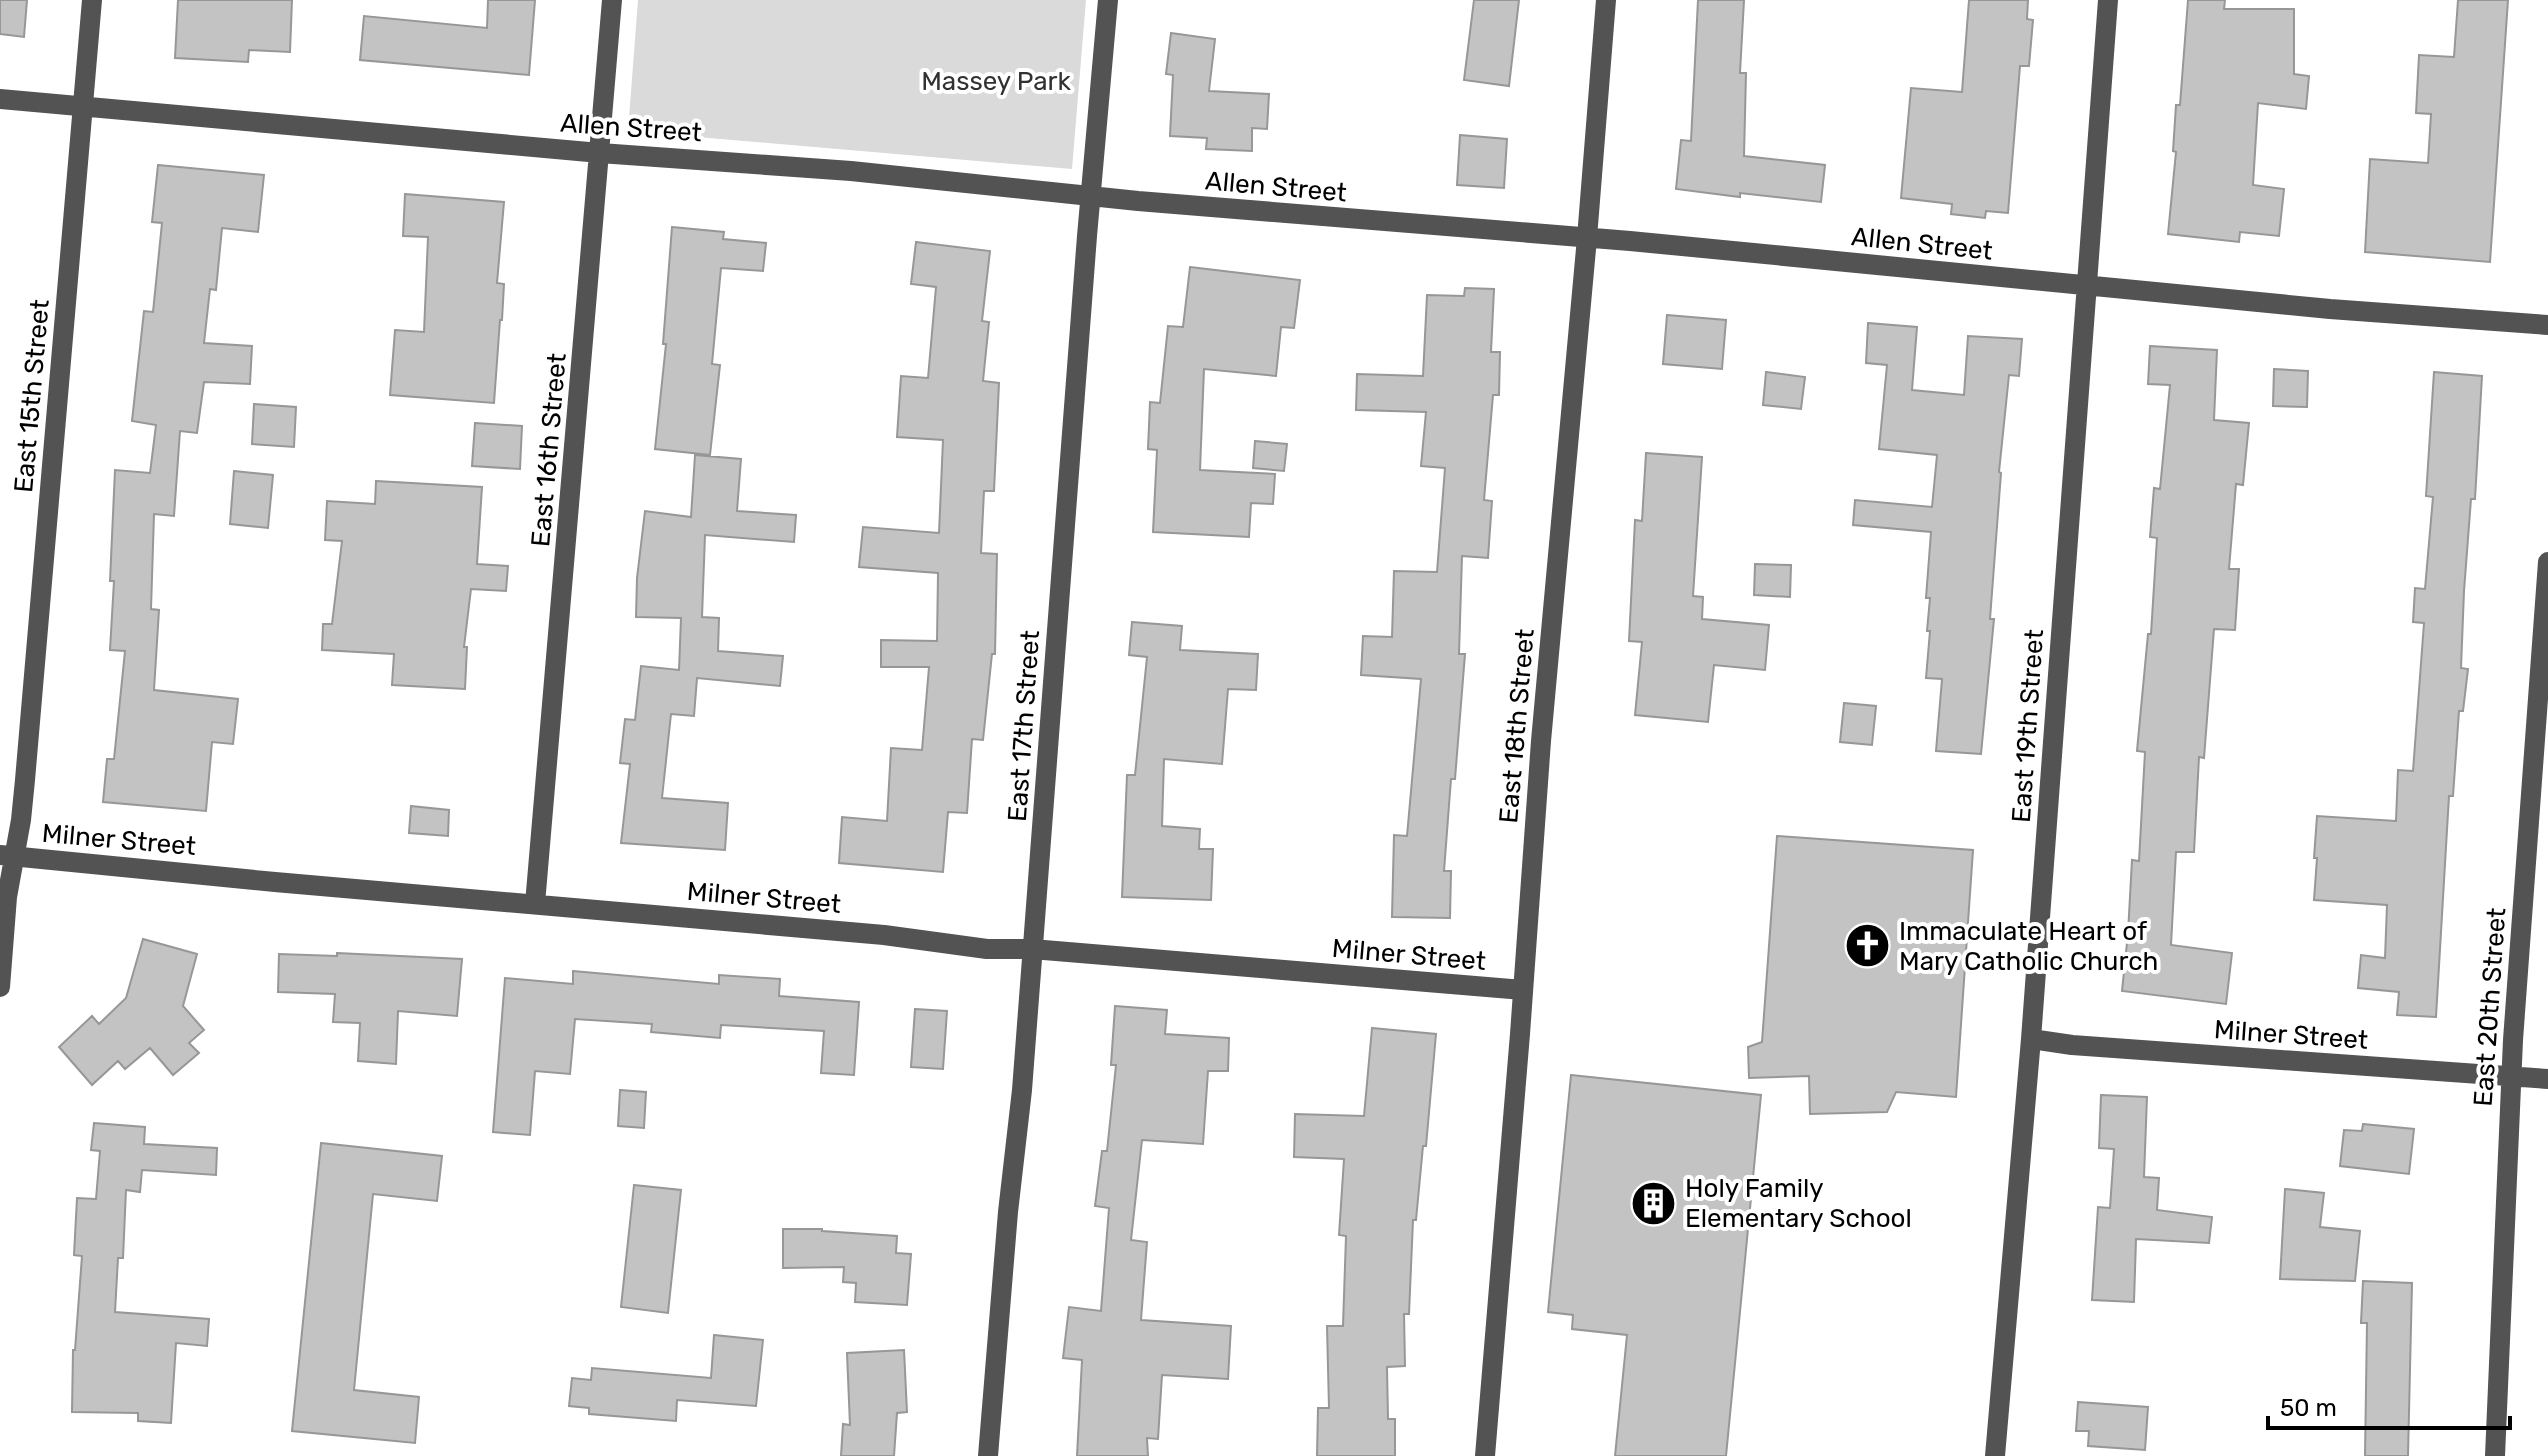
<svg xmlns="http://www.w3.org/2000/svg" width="2548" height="1456" viewBox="0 0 2548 1456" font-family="Rubik,sans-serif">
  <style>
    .green { fill: #dadada }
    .building { fill: #c3c3c3; stroke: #979797; stroke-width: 2 }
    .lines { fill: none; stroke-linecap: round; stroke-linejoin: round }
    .minor { stroke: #535353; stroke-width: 20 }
    .labels { text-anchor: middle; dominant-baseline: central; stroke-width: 8; stroke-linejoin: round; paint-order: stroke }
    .park-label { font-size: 26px; fill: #313131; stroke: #fff }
    .street-label { font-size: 26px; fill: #000; stroke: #fff }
    .poi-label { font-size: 26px; fill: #000; stroke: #fff; text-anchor: start }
  </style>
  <rect width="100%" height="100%" fill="#fff"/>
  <!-- green -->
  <path class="green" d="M 638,0 L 1086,0 L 1072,169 L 628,131 Z"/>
  <!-- building -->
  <path class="building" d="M 0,0 L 27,0 L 24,37 L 0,34 Z
    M 178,0 L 292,0 L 290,52 L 249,50 L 248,62 L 175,58 Z
    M 488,0 L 535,0 L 529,75 L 360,60 L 364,16 L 487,28 Z
    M 1474,0 L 1519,0 L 1509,86 L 1464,80 Z
    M 1698,0 L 1744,0 L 1740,73 L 1746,73 L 1744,156 L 1825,165 L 1821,202 L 1740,193 L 1740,197 L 1676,189 L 1681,140 L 1691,141 Z
    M 1969,0 L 2028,0 L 2027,19 L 2033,20 L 2029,66 L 2020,66 L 2008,213 L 1986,211 L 1985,218 L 1951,214 L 1952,204 L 1901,198 L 1911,88 L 1962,92 Z
    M 2188,0 L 2225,0 L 2224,9 L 2294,9 L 2294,74 L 2309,76 L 2306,109 L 2258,103 L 2253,185 L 2284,189 L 2279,236 L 2240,232 L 2239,242 L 2168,234 L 2176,152 L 2173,151 L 2176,105 L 2180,105 Z
    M 2458,0 L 2508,0 L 2490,262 L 2365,252 L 2370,159 L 2428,163 L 2431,114 L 2416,113 L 2419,55 L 2454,57 Z
    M 1171,33 L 1215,39 L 1209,91 L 1269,94 L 1267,129 L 1252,128 L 1252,151 L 1206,149 L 1207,138 L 1170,136 L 1173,75 L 1166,74 Z
    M 1460,135 L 1507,139 L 1504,188 L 1457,185 Z
    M 158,165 L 264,175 L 258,232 L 222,228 L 216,290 L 210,289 L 204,343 L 252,346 L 250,384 L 204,382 L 197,433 L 180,431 L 174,516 L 154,514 L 151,609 L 159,610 L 154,690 L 238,699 L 233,744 L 212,742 L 206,811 L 103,802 L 107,759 L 114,759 L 125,651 L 110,650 L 114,581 L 110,581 L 115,470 L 150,473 L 156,425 L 132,421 L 144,311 L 153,312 L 162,223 L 152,222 Z
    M 405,194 L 504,202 L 497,283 L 504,284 L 502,320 L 500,320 L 494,403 L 390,395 L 395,330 L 424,332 L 428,237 L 403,236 Z
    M 672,227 L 724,232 L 723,239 L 766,243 L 763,271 L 721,268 L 712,364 L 720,365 L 710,455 L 655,449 L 666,344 L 663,344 Z
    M 916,242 L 990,251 L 982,321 L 989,322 L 983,381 L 999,383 L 994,491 L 984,491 L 981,553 L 997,554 L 995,654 L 992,654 L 983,740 L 972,739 L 967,813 L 948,812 L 943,872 L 839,863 L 842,817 L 887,821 L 891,748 L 922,750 L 929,667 L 881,667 L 881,640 L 937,641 L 938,573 L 859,567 L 863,527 L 939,533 L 943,440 L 897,437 L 901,376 L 928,378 L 936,287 L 911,284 Z
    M 1190,267 L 1300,280 L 1294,328 L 1281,327 L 1276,376 L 1204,369 L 1200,470 L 1275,474 L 1273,504 L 1251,503 L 1249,537 L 1153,532 L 1157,450 L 1148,449 L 1150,402 L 1160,403 L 1168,326 L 1183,327 Z
    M 1465,288 L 1494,289 L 1491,352 L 1500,352 L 1499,395 L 1493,395 L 1484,500 L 1492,501 L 1488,558 L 1462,556 L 1459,654 L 1465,654 L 1455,779 L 1451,779 L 1444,871 L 1451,871 L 1450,918 L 1392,917 L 1394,835 L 1407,836 L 1421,679 L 1361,675 L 1363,636 L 1392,637 L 1394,571 L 1437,572 L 1445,468 L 1421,466 L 1426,412 L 1356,410 L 1357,374 L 1423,376 L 1427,295 L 1464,296 Z
    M 1667,315 L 1726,320 L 1722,369 L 1663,364 Z
    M 1868,323 L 1917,327 L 1912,390 L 1964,395 L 1968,336 L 2022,339 L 2019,376 L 2009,375 L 1999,472 L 2001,473 L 1990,619 L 1994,619 L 1981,754 L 1936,751 L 1942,679 L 1926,678 L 1930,631 L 1927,631 L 1930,598 L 1926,598 L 1931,532 L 1853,525 L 1855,500 L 1932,507 L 1937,455 L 1879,449 L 1887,365 L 1866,363 Z
    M 2150,346 L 2217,350 L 2214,420 L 2249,423 L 2243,485 L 2236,484 L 2229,569 L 2239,569 L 2235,630 L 2214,629 L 2204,758 L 2199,757 L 2194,852 L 2176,852 L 2171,945 L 2232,953 L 2226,1004 L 2122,991 L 2128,933 L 2132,860 L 2139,861 L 2145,752 L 2137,751 L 2148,634 L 2151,634 L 2157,538 L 2150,537 L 2154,488 L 2160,489 L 2170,385 L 2148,384 Z
    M 2274,369 L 2308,371 L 2307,407 L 2273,406 Z
    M 1766,372 L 1805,377 L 1801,409 L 1763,405 Z
    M 2434,372 L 2482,376 L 2475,499 L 2471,499 L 2464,591 L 2461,668 L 2468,669 L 2463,711 L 2459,711 L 2453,796 L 2449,796 L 2436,1017 L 2397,1015 L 2399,992 L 2358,988 L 2361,955 L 2385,958 L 2387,905 L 2314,900 L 2317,858 L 2314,858 L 2317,816 L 2396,821 L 2398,770 L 2413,771 L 2424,623 L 2413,622 L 2415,588 L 2425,589 L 2433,497 L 2426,496 Z
    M 254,404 L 296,407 L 294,447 L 252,444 Z
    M 475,423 L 522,426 L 520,469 L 472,466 Z
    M 1255,441 L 1287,444 L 1284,471 L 1253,468 Z
    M 1646,453 L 1702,457 L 1693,596 L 1703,597 L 1702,619 L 1769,625 L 1765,670 L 1714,665 L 1708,722 L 1635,715 L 1642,642 L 1629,641 L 1635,520 L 1642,521 Z
    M 695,455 L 741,459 L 737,511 L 796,515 L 794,542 L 705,535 L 702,617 L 719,618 L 718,651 L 783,656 L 780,686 L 697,678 L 694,716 L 671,714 L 662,798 L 728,803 L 725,850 L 621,843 L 630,764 L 620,763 L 625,719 L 635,720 L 641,666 L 679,670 L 681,618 L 636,617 L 637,578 L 645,511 L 691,517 Z
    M 234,471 L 273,475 L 268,528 L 230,524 Z
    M 376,481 L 482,487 L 477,564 L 508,566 L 506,591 L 471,589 L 464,647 L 467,647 L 465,689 L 392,685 L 394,654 L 322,650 L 323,624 L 332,624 L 342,541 L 325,540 L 327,501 L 375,504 Z
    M 1755,564 L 1791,565 L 1790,597 L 1754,595 Z
    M 1132,622 L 1182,626 L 1180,650 L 1258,654 L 1256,690 L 1228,689 L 1222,764 L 1164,759 L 1162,826 L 1200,829 L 1199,849 L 1213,849 L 1211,900 L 1122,897 L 1127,775 L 1135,775 L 1147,657 L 1129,655 Z
    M 1844,703 L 1876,706 L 1872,745 L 1840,742 Z
    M 411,806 L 449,810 L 448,836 L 409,833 Z
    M 1777,836 L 1973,850 L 1956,1097 L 1896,1092 L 1887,1112 L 1810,1114 L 1809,1076 L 1749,1078 L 1748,1047 L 1762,1042 Z
    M 143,939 L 197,954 L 183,1006 L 204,1030 L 189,1043 L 199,1053 L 173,1075 L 150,1048 L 125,1069 L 118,1061 L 92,1085 L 59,1047 L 92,1016 L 99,1024 L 126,998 Z
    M 337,953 L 462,959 L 457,1016 L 398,1011 L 396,1064 L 358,1061 L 360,1023 L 333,1022 L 335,994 L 278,992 L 279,954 L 337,956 Z
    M 573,971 L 719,984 L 719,975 L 780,979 L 779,996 L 859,1002 L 854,1075 L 821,1073 L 824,1031 L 721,1025 L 720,1038 L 651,1032 L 652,1024 L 575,1019 L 570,1074 L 535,1071 L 530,1135 L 493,1132 L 505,978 L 573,984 Z
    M 1115,1006 L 1167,1010 L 1165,1034 L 1229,1038 L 1228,1071 L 1208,1071 L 1203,1144 L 1142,1140 L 1131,1240 L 1147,1242 L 1141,1320 L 1231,1326 L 1228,1379 L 1162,1375 L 1158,1439 L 1147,1438 L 1148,1456 L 1077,1456 L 1082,1360 L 1063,1358 L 1069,1307 L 1101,1311 L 1109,1208 L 1095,1206 L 1102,1151 L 1107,1151 L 1116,1065 L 1111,1065 Z
    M 915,1009 L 947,1011 L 943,1069 L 911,1067 Z
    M 1372,1028 L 1436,1034 L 1426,1146 L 1423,1146 L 1416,1220 L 1413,1220 L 1409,1314 L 1404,1314 L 1405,1366 L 1387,1367 L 1388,1419 L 1395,1419 L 1395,1456 L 1317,1456 L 1318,1408 L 1329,1408 L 1327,1326 L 1343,1326 L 1346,1236 L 1339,1235 L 1344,1159 L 1294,1157 L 1295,1114 L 1364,1116 Z
    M 1571,1075 L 1761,1095 L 1726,1456 L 1615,1456 L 1627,1335 L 1572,1329 L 1573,1315 L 1548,1312 Z
    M 620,1090 L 646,1092 L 644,1128 L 618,1126 Z
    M 2101,1095 L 2147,1097 L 2144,1177 L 2159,1178 L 2157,1210 L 2212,1217 L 2209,1243 L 2136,1239 L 2134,1302 L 2092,1300 L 2098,1207 L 2110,1208 L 2114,1149 L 2099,1148 Z
    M 94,1123 L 145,1127 L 144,1144 L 217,1148 L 216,1175 L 142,1170 L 140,1192 L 126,1190 L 123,1258 L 118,1258 L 115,1312 L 209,1319 L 207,1346 L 176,1343 L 171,1423 L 138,1421 L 138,1413 L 72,1412 L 73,1350 L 75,1350 L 82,1256 L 74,1255 L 77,1198 L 96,1199 L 100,1151 L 91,1150 Z
    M 2363,1124 L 2414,1129 L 2409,1174 L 2340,1166 L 2344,1130 L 2362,1131 Z
    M 321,1143 L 442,1156 L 437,1201 L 373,1194 L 354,1390 L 419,1397 L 415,1443 L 292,1431 Z
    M 634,1185 L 681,1190 L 668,1313 L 621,1307 Z
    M 2285,1189 L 2324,1193 L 2320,1227 L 2360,1231 L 2355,1281 L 2280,1279 Z
    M 783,1229 L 822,1229 L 822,1231 L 897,1236 L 896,1253 L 911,1254 L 907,1305 L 855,1302 L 856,1283 L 843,1282 L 844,1267 L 783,1268 Z
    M 2363,1281 L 2412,1283 L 2408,1456 L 2365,1456 L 2367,1323 L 2361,1323 Z
    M 714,1335 L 763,1340 L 756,1406 L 677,1400 L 676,1421 L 589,1414 L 589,1408 L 569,1406 L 572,1378 L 591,1380 L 592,1368 L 711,1378 Z
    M 904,1350 L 907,1412 L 897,1413 L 894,1456 L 841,1456 L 843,1424 L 850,1425 L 847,1353 Z
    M 2078,1402 L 2148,1407 L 2145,1450 L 2088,1446 L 2089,1431 L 2076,1431 Z"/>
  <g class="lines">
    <!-- minor -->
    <path class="minor" d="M 0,99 L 600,153 L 851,171 L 1138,201 L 1630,241 L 2330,309 L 2548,325
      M 0,855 L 275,882 L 884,935 L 987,949 L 1032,949 L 1523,990
      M 535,904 L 612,0
      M 0,987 L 7,897 L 21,820 L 25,780 L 92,0
      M 2031,1039 L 2072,1045 L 2548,1079
      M 988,1456 L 1008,1212 L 1022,1090 L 1087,236 L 1108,0
      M 1485,1456 L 1520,1034 L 1541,741 L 1587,238 L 1606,0
      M 1995,1456 L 2031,1039 L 2108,0
      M 2495,1456 L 2513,1040 L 2548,562"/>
  </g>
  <!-- icons -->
  <defs>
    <symbol id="church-disc" viewBox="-11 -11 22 22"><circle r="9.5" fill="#000" stroke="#fff"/><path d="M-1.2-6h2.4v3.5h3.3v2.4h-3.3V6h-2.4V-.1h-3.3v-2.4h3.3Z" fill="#fff"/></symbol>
    <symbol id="building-disc" viewBox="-11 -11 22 22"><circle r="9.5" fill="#000" stroke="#fff"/><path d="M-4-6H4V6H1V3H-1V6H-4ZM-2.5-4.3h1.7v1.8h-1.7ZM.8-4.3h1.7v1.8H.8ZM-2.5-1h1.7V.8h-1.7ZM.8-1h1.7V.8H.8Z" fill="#fff"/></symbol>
  </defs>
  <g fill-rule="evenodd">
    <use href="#church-disc" x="1842" y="920" width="51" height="51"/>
    <use href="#building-disc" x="1628" y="1178" width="51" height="51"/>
  </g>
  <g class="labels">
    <!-- park labels -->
    <g class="park-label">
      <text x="996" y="81">Massey Park</text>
    </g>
    <!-- street labels -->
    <g class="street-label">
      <text transform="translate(631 128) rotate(4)">Allen Street</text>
      <text transform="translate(1276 187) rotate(5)">Allen Street</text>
      <text transform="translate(1922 244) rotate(6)">Allen Street</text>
      <text transform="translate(32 396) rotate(-85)">East 15th Street</text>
      <text transform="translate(549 450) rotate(-85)">East 16th Street</text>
      <text transform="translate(1024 726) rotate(-86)">East 17th Street</text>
      <text transform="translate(1517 726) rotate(-85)">East 18th Street</text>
      <text transform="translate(2028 726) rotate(-86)">East 19th Street</text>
      <text transform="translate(119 840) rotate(5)">Milner Street</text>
      <text transform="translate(764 898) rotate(5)">Milner Street</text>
      <text transform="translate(1409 955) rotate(5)">Milner Street</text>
      <text transform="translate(2490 1007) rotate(-86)">East 20th Street</text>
      <text transform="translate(2291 1035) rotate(4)">Milner Street</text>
    </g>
    <!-- poi labels -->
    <g class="poi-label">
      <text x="1899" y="931">Immaculate Heart of<tspan x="1899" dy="30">Mary Catholic Church</tspan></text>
      <text x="1685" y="1188">Holy Family<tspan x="1685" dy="30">Elementary School</tspan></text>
    </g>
  </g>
  <!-- scale -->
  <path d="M2268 1416v12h242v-12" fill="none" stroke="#000000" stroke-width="4"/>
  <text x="2280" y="1416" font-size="24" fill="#000000" stroke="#ffffff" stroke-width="6" paint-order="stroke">50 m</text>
</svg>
